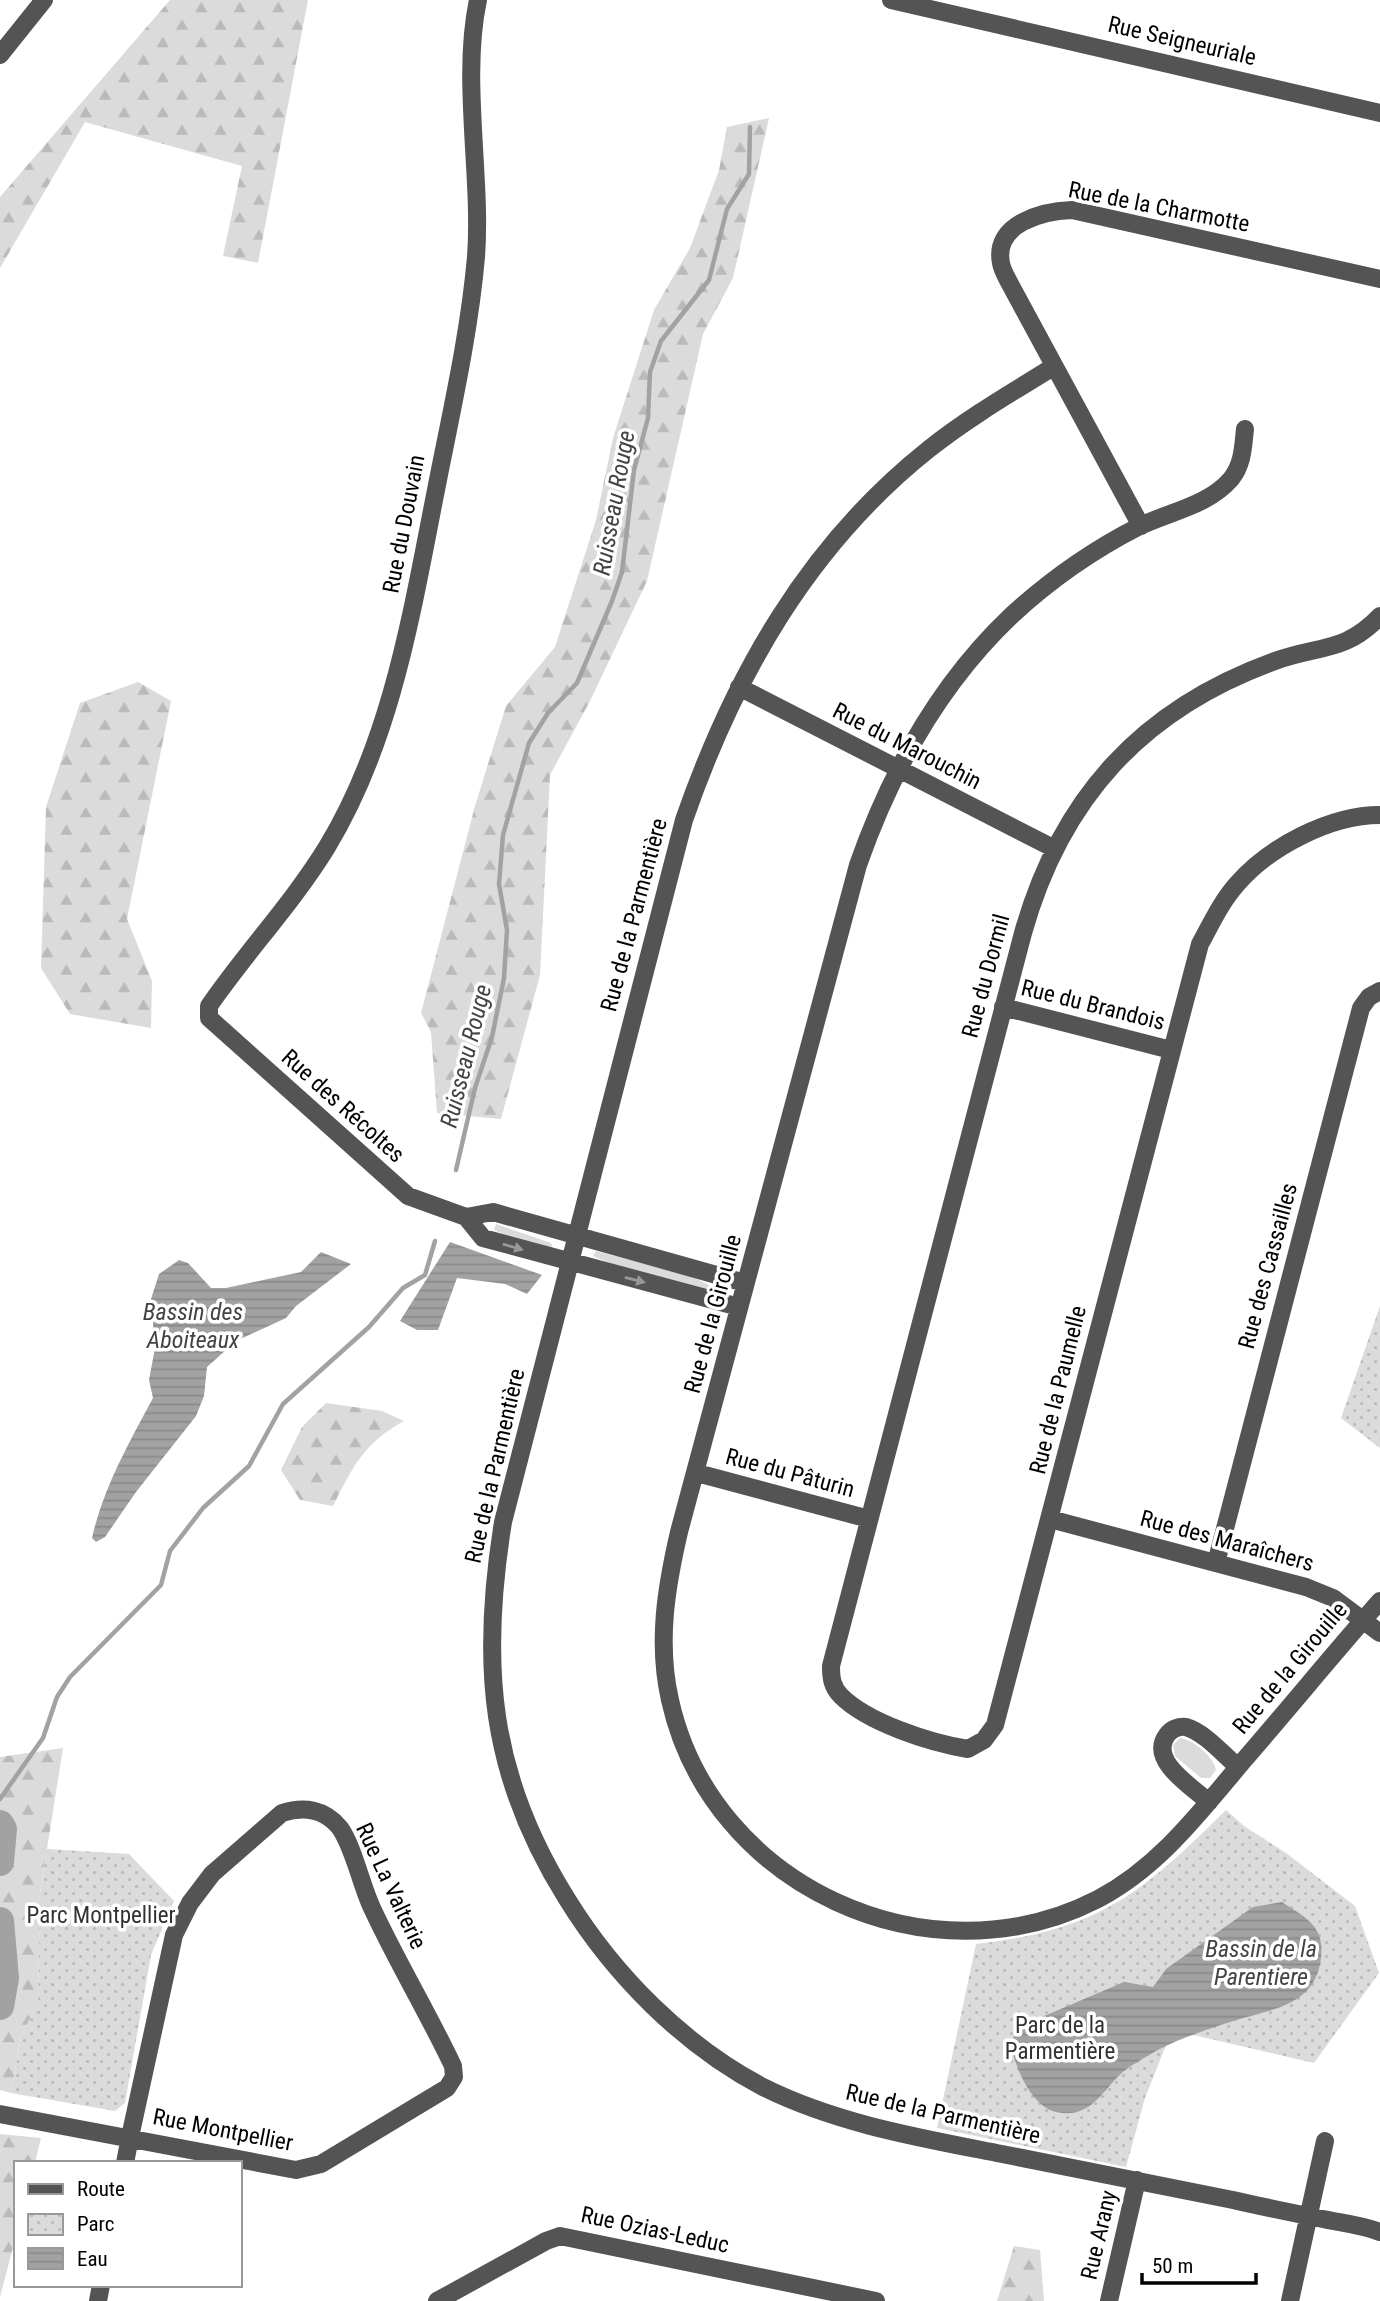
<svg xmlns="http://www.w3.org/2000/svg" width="1380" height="2301" viewBox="0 0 1380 2301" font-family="'Roboto Condensed',sans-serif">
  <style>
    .grass { fill: #dbdbdb }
    .forest { fill: url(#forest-firs) }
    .park { fill: url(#park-dots) }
    .water { fill: url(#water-rules) }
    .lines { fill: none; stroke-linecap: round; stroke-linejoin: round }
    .stream { stroke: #a2a2a2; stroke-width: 4.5 }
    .river { stroke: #a2a2a2; stroke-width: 28 }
    .minor { stroke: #545454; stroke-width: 18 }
    .oneway { fill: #989898 }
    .labels { text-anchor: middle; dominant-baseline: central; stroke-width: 7; stroke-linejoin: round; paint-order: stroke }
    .street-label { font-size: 23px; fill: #000; stroke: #fff }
    .park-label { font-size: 23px; fill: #323232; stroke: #fff }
    .water-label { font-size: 24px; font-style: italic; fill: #434343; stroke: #fff }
  </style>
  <defs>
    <pattern id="forest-firs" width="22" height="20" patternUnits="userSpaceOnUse" patternTransform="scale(1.75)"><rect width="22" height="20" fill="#dbdbdb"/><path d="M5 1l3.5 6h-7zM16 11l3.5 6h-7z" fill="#bababa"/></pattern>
    <pattern id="park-dots" width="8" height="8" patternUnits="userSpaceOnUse" patternTransform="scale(1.75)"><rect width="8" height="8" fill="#dbdbdb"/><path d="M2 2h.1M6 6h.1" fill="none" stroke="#bababa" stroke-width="1.8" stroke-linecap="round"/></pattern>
    <pattern id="water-rules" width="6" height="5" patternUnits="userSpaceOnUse" patternTransform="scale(1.75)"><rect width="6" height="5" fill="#a2a2a2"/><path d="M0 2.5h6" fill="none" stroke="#8a8a8a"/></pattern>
  </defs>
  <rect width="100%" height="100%" fill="#fff"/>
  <!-- grass -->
  <path class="grass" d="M 496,1224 L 551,1243 L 553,1249 L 525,1243 L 494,1230 Z
    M 596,1251 L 690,1276 L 722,1291 L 719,1294 L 623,1269 L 593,1256 Z
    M 1180,1738 C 1193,1739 1214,1757 1216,1770 L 1210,1778 L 1201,1778 L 1175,1756 L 1173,1745 Z"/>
  <!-- forest -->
  <path class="forest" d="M 170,0 L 308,0 L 258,263 L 223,256 L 242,166 L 85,122 L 0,268 L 0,197 Z
    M 769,118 L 733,278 L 703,334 L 647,581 L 590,701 L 550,775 L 540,975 L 501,1119 L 437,1113 L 431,1032 L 421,1013 L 475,806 L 506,706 L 555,647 L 596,520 L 613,438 L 654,310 L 690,248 L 719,170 L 727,127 Z
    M 138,682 L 171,701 L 127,919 L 152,981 L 151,1028 L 70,1014 L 41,968 L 46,807 L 80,703 Z
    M 326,1403 L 382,1411 L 404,1421 C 363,1444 354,1465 333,1506 L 300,1500 L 281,1470 L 302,1427 Z
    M 63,1748 L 40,1893 L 38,2003 L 21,2037 L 11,2093 L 0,2090 L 0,1757 Z
    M 0,2134 L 41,2138 L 35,2163 L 16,2163 L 16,2236 L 0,2297 Z
    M 1014,2246 L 1040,2250 L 1044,2301 L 997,2301 Z"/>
  <!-- park -->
  <path class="park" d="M 1380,1306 L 1380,1448 L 1341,1418 Z
    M 1226,1810 L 1244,1826 L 1286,1853 L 1355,1906 L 1379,1973 L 1314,2063 L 1172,2030 L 1145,2098 L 1126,2167 L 937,2128 L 976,1944 C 1099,1930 1141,1894 1226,1810 Z
    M 47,1849 L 129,1854 L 174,1901 L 151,1955 L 125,2103 L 115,2111 L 11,2093 L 21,2037 L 38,2003 L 40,1893 Z"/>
  <!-- water -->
  <path class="water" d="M 450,1242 L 542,1275 L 527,1294 L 505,1284 L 457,1278 L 438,1330 L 417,1330 L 400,1321 Z
    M 321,1252 L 351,1264 L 296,1306 L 286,1318 L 236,1341 L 207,1367 L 204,1396 L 196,1416 L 136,1492 L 105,1537 L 96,1542 L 92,1538 C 103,1488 129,1443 153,1398 L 149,1380 L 155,1348 L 151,1299 L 159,1274 L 179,1260 L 188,1263 L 211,1288 L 226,1288 L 301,1272 Z
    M 1282,1902 C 1306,1918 1325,1926 1321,1958 C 1315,2008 1269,2009 1230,2022 C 1206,2030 1178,2039 1156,2051 C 1146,2057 1133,2064 1124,2071 C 1103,2089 1091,2120 1056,2112 C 1033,2107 1016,2070 1012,2049 C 1011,2043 1014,2035 1016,2028 L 1124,1982 L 1153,1987 L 1166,1969 L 1253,1907 Z"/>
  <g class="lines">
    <!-- stream -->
    <path class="stream" d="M 456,1170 L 475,1088 L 492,1037 L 504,978 L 507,930 L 499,884 L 503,835 L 529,743 L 548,713 L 577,683 L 612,601 L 622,572 L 634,470 L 648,418 L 650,372 L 661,341 L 709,280 L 727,209 L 749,174 L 750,127
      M 0,1799 L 43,1738 L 57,1697 L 70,1677 L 161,1585 L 170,1551 L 203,1508 L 249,1466 L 283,1404 L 369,1327 L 403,1288 L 425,1275 L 435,1241"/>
    <!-- river -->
    <path class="river" d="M 0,1824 L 3,1829 L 0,1862
      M 0,1921 L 5,1978 L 0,2006"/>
    <!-- minor -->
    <path class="minor" d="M 478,0 C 461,79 482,176 476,257 C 469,336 451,413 436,490 C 412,611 392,740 327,847 C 292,904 246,952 209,1006 L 209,1018 L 408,1196 L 466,1217 L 483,1238 L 739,1307
      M 891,0 L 1380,113
      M 0,55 L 44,0
      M 1053,367 C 1011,393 968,418 929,449 C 808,545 734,676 684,820 L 503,1522 C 480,1664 489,1775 567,1899 C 614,1975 683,2045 763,2087 C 837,2124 921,2138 1002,2154 C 1079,2169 1156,2184 1233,2200 C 1263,2207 1293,2213 1323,2219 C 1342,2223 1362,2225 1380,2232
      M 1245,429 C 1243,447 1243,464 1231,479 C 1208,506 1168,512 1138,527 C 1093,550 1049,581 1012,615 C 939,684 891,771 858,865 L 679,1532 C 666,1588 657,1643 670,1700 C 711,1886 929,1986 1098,1899 C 1159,1867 1200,1812 1244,1760 C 1290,1707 1334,1653 1380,1601
      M 1141,526 L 1010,284 C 1007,278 1002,270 1001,263 C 993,223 1044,211 1072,210 L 1380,279
      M 1380,616 C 1345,653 1319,645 1275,661 C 1142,709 1061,798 1023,933 L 831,1666 C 831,1678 832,1687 841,1696 C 868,1723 931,1743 968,1749 L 984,1740 L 995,1725 L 1200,944 C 1211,924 1221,902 1237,884 C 1269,847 1330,815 1380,815
      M 739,687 L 1053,848
      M 1003,1007 L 1171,1050
      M 466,1217 L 493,1212 L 745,1283
      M 697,1473 L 869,1519
      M 1050,1519 L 1306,1587 L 1333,1598 L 1380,1633
      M 1216,1563 L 1361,1008 L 1369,997 L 1380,991
      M 1209,1802 C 1192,1787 1148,1760 1167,1735 C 1171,1729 1179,1726 1186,1727 C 1204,1732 1224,1755 1238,1767
      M 0,2114 L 296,2170 L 321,2164 L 447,2088 L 454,2077 L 453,2066 C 428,2013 397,1962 372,1908 C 361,1885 354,1848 340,1828 C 325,1809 304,1806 282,1813 L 212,1874 L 190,1903 L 174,1935 L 130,2137 L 125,2163
      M 98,2301 L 101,2285
      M 437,2301 L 546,2241 L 560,2236 L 876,2301
      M 1109,2301 L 1137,2180
      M 1290,2301 L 1325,2141"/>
  </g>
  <!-- one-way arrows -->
  <defs><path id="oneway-solid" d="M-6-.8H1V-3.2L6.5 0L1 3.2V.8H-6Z" transform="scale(1.75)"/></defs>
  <g class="oneway">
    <use href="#oneway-solid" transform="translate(513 1247) rotate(16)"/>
    <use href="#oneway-solid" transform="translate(635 1280) rotate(14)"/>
  </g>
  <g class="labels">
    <!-- street labels -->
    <g class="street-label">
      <text transform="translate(1182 41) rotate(13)">Rue Seigneuriale</text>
      <text transform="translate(1159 207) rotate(11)">Rue de la Charmotte</text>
      <text transform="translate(404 524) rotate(-79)">Rue du Douvain</text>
      <text transform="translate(907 746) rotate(27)">Rue du Marouchin</text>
      <text transform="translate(634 915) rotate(-75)">Rue de la Parmentière</text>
      <text transform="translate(986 976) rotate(-75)">Rue du Dormil</text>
      <text transform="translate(1093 1005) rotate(14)">Rue du Brandois</text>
      <text transform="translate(343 1106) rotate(42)">Rue des Récoltes</text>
      <text transform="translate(1268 1266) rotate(-75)">Rue des Cassailles</text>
      <text transform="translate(713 1314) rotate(-75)">Rue de la Girouille</text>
      <text transform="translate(1058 1390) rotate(-76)">Rue de la Paumelle</text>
      <text transform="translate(495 1466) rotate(-77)">Rue de la Parmentière</text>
      <text transform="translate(790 1473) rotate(15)">Rue du Pâturin</text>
      <text transform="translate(1227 1541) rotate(15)">Rue des Maraîchers</text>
      <text transform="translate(1290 1668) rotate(-50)">Rue de la Girouille</text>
      <text transform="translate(391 1886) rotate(65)">Rue La Valterie</text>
      <text transform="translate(943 2114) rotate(13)">Rue de la Parmentière</text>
      <text transform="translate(223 2130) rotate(11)">Rue Montpellier</text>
      <text transform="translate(655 2230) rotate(12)">Rue Ozias-Leduc</text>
      <text transform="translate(1099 2235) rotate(-77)">Rue Arany</text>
    </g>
    <!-- park labels -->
    <g class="park-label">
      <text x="101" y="1915">Parc Montpellier</text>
      <text x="1060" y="2025">Parc de la<tspan x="1060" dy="26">Parmentière</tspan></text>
    </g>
    <!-- water labels -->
    <g class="water-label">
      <text transform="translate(614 503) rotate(-80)">Ruisseau Rouge</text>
      <text transform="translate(466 1056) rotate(-76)">Ruisseau Rouge</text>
      <text x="193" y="1312">Bassin des<tspan x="193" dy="28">Aboiteaux</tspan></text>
      <text x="1261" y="1949">Bassin de la<tspan x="1261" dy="28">Parentiere</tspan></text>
    </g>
  </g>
  <!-- legend -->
  <rect x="14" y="2161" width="228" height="126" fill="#ffffff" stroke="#999999" stroke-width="2"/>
  <rect x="28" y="2184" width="35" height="10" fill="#545454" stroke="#999999" stroke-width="2"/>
  <text x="77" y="2196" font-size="21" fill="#000000">Route</text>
  <rect x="28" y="2214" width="35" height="21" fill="url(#park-dots)" stroke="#999999" stroke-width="2"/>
  <text x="77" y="2231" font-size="21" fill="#000000">Parc</text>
  <rect x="28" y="2248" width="35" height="21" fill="url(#water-rules)" stroke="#999999" stroke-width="2"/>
  <text x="77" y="2266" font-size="21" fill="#000000">Eau</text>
  <!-- scale -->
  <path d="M1142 2273v10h114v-10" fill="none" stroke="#000000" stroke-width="3.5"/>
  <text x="1152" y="2273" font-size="21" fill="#000000" stroke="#ffffff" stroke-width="5" paint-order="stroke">50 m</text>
</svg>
